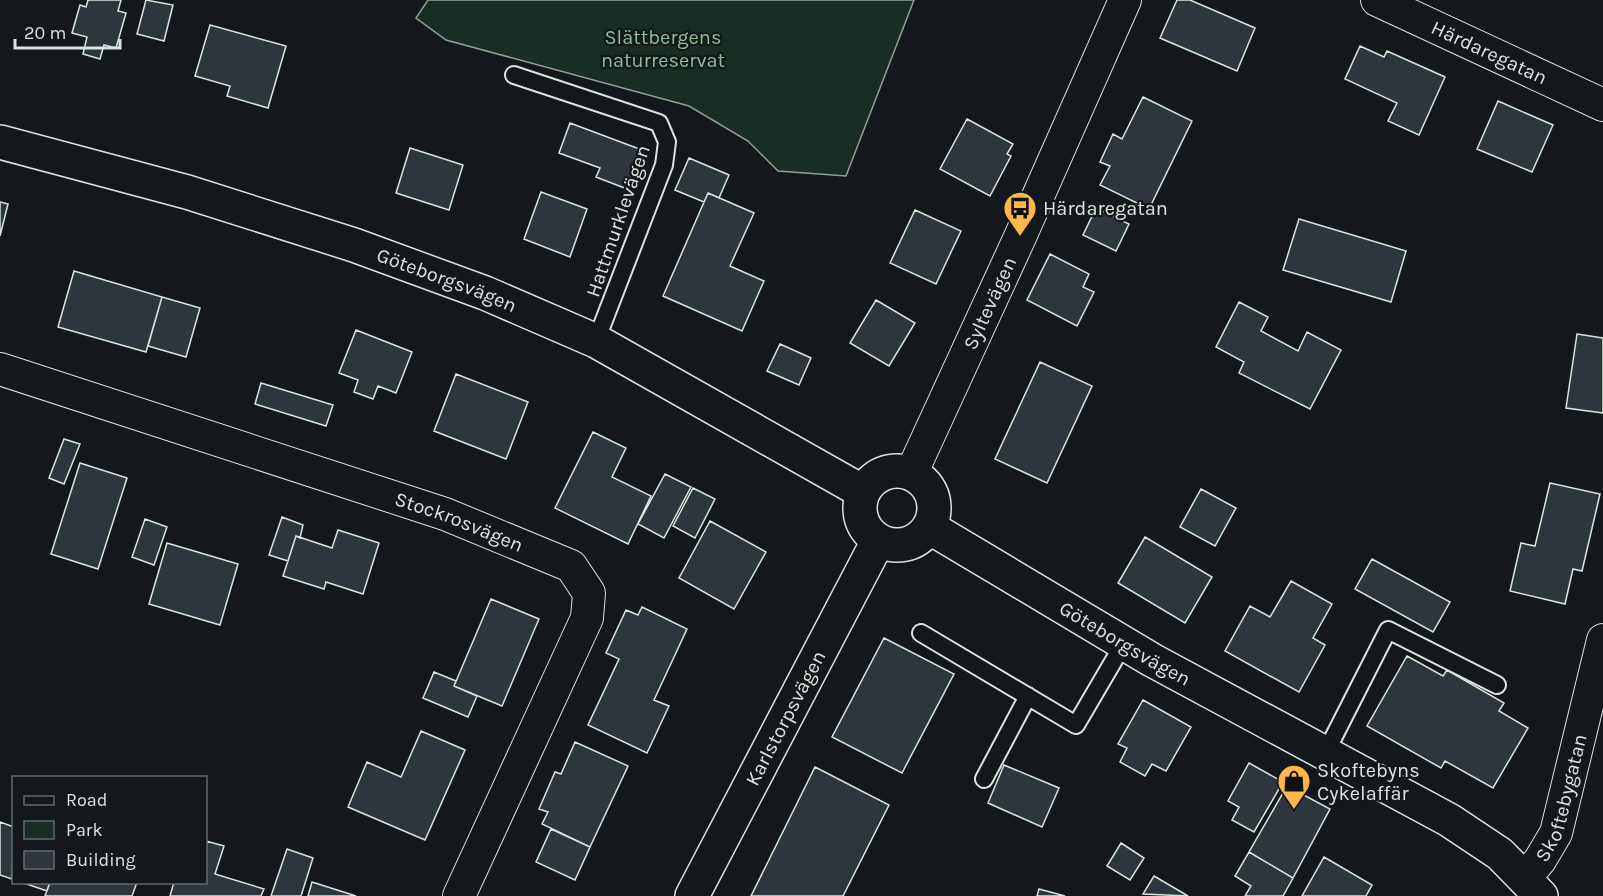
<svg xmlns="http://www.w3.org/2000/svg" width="1603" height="896" viewBox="0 0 1603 896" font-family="Karla,sans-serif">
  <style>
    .green { fill: #1a2d24; stroke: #939e99; stroke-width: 1.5 }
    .building { fill: #2c363c; stroke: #d8e6dc; stroke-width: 1.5 }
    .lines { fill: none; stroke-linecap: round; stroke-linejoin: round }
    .lane-casing { stroke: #d8e6dc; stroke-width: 20 }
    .street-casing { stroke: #d8e6dc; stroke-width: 34 }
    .secondary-casing { stroke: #d8e6dc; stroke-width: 36 }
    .lane { stroke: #14181c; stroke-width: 16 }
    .street { stroke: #14181c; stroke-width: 32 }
    .secondary { stroke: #14181c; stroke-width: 33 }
    .labels { text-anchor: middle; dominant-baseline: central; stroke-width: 4.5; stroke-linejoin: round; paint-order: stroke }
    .park-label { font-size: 20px; fill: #8ac095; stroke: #14181c }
    .street-label { font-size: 20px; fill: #d8e6dc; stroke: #14181c }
    .poi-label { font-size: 20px; fill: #d8e6dc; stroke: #14181c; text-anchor: start }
  </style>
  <rect width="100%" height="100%" fill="#14181c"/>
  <!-- green -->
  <path class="green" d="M 428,0 L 914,0 L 846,176 L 778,171 L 748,141 L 689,106 L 446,40 L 416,18 Z"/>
  <!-- building -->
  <path class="building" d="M 88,0 L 121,0 L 118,11 L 126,13 L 116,48 L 104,45 L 100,59 L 83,54 L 87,37 L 72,33 L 80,5 L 86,7 Z
    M 146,0 L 173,5 L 164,41 L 137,34 Z
    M 1177,0 L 1190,0 L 1255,28 L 1237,71 L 1160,38 Z
    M 210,25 L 286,46 L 268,108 L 227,96 L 230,86 L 195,76 Z
    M 1360,46 L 1384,57 L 1387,51 L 1445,77 L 1419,135 L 1388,121 L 1397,103 L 1345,79 Z
    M 1143,97 L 1192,121 L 1149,209 L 1100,185 L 1110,166 L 1100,162 L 1113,134 L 1122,139 Z
    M 1498,101 L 1553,125 L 1532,172 L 1477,149 Z
    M 967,119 L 1013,144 L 1007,154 L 1011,156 L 990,196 L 940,169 Z
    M 570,123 L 642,150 L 627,189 L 596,177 L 600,168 L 559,153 Z
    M 410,148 L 463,165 L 449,210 L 396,193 Z
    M 689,158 L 729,175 L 719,198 L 708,193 L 704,202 L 675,190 Z
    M 541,192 L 587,209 L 570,257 L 524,239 Z
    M 708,193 L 754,213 L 730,266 L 764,281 L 742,331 L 663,296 Z
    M 0,202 L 8,204 L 0,236 Z
    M 1096,208 L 1129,224 L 1116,251 L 1083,235 Z
    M 915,210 L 961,231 L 936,284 L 890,263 Z
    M 1299,219 L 1406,251 L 1391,302 L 1283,270 Z
    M 1050,254 L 1089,274 L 1083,287 L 1094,292 L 1077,326 L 1027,300 Z
    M 74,271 L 162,297 L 146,352 L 58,327 Z
    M 162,297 L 200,308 L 186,357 L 148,346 Z
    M 876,300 L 915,323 L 889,366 L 850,343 Z
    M 1239,302 L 1268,317 L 1261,331 L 1298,351 L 1307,332 L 1341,350 L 1310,409 L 1239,373 L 1244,362 L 1216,347 Z
    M 356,330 L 412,352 L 396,393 L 378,386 L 373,399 L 354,392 L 358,380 L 339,373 Z
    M 1577,334 L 1603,338 L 1603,413 L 1566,408 Z
    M 780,344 L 811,358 L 799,385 L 767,371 Z
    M 1040,362 L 1092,386 L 1047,483 L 995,459 Z
    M 456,374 L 528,402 L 506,459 L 434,431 Z
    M 261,383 L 333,405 L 326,426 L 255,404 Z
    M 593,432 L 626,448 L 612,477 L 651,496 L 628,544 L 555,508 Z
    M 64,439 L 80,444 L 64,484 L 49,478 Z
    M 80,463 L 127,478 L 98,569 L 51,554 Z
    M 665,474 L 691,487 L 664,538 L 638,524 Z
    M 1550,483 L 1600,494 L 1582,571 L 1573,569 L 1565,604 L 1510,591 L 1521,543 L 1535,546 Z
    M 693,488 L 715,499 L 695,538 L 673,526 Z
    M 1201,489 L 1236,508 L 1215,546 L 1180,527 Z
    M 282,517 L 303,525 L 300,538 L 296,536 L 288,561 L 269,555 Z
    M 145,519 L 167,527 L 154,565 L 132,557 Z
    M 710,521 L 766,552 L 734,609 L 679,578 Z
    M 338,530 L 379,543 L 363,594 L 326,582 L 324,589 L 283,576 L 296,536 L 332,548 Z
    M 1145,537 L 1212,577 L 1185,623 L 1118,583 Z
    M 167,543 L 238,564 L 220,625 L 149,604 Z
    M 1372,559 L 1450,602 L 1433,632 L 1355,589 Z
    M 1291,581 L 1332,604 L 1313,638 L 1325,645 L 1299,692 L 1225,651 L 1250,606 L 1270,617 Z
    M 491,599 L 539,619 L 502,706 L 454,686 Z
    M 642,607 L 687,629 L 654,700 L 669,706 L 647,753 L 588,725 L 619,659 L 606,653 L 626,610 L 638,615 Z
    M 884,638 L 954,674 L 902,773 L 832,737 Z
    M 1407,656 L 1443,676 L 1447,670 L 1504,703 L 1499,711 L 1528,728 L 1493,788 L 1445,761 L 1441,768 L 1367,726 Z
    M 434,672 L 456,681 L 454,686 L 477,696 L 468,717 L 423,698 Z
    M 1143,700 L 1191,727 L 1166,771 L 1152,764 L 1145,776 L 1120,762 L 1127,748 L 1118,744 Z
    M 421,731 L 465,750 L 425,840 L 348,807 L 367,762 L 401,777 Z
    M 575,742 L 628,766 L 590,847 L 542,824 L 548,812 L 539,809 L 555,772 L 561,774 Z
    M 1249,763 L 1283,782 L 1254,832 L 1232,820 L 1239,807 L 1228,801 Z
    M 1004,765 L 1059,788 L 1042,827 L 988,803 Z
    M 815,767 L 889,805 L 843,896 L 751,896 Z
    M 1287,786 L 1330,809 L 1293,878 L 1249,852 Z
    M 0,822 L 14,827 L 12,879 L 0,875 Z
    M 551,829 L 590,847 L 575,880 L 536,862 Z
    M 206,841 L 224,846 L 215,874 L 264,889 L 261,896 L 170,896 L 174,882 L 206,882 Z
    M 1121,843 L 1144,858 L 1130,880 L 1107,866 Z
    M 287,849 L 313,858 L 301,896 L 271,896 Z
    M 1249,852 L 1293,878 L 1283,896 L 1245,896 L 1251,886 L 1235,876 Z
    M 1324,857 L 1372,885 L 1366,896 L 1302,896 Z
    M 1154,876 L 1188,896 L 1143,894 Z
    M 21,882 L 50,882 L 47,891 Z
    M 50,882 L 137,882 L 132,896 L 45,896 Z
    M 312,882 L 356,896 L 308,896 Z
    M 1039,889 L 1065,896 L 1037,896 Z"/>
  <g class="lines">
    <defs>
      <path id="lane" d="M 514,75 L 659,123 L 667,142 L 664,165 L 596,341
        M 921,633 L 1076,725 L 1124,643
        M 1325,754 L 1388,630 L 1497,685
        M 984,779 L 1028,696"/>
      <g id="street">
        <path id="s1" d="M 1377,0 L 1603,105"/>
        <path id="s2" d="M 0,369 L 445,514 L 571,566 L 589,593 L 587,618 L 459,896"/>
        <path id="s3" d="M 911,474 L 1020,237 L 1125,0"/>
        <path id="s4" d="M 1525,878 L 1540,860 L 1556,833 L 1603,640"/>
      </g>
      <g id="secondary">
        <path id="s5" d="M 0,142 L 187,192 L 354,245 L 485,293 L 596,341 L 863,492"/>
        <circle cx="897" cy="508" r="37"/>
        <path id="s6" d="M 929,527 L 1152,660 L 1449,820 L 1500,854 L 1541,896"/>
        <path id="s7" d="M 692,896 L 878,541"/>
      </g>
    </defs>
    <!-- lane casing -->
    <use href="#lane" class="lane-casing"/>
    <!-- street casing -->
    <use href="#street" class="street-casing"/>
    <!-- secondary casing -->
    <use href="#secondary" class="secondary-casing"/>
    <!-- lane -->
    <use href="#lane" class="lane"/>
    <!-- street -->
    <use href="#street" class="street"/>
    <!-- secondary -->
    <use href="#secondary" class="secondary"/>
  </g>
  <!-- icons -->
  <defs>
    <symbol id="bus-pin" viewBox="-11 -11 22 30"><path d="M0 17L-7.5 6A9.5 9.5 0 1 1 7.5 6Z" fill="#ffb74d" stroke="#14181c"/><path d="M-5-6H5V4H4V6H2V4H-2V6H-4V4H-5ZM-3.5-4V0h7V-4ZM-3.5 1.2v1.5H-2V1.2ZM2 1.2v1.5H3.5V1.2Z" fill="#111"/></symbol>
    <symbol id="shop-pin" viewBox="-11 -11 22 30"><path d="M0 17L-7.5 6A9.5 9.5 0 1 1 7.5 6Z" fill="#ffb74d" stroke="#14181c"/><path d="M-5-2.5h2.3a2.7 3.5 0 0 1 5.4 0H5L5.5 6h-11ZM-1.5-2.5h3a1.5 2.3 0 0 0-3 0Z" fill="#111"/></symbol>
  </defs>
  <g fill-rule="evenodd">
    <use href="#bus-pin" x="1001" y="189" width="38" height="52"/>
    <use href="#shop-pin" x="1275" y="762" width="38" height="52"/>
  </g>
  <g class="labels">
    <!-- park labels -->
    <g class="park-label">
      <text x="663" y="37">Slättbergens<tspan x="663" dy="23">naturreservat</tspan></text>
    </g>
    <!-- street labels -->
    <g class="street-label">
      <text stroke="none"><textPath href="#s1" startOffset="124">Härdaregatan</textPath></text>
      <text transform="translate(618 221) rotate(-71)">Hattmurklevägen</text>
      <text stroke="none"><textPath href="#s5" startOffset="468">Göteborgsvägen</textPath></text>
      <text stroke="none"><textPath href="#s3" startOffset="188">Syltevägen</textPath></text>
      <text stroke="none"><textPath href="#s2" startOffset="484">Stockrosvägen</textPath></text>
      <text stroke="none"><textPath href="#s6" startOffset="228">Göteborgsvägen</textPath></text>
      <text stroke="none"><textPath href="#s7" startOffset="201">Karlstorpsvägen</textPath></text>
      <text stroke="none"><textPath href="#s4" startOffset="90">Skoftebygatan</textPath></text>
    </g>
    <!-- poi labels -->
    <g class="poi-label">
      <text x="1043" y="208">Härdaregatan</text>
      <text x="1317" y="770">Skoftebyns<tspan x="1317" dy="23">Cykelaffär</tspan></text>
    </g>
  </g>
  <!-- legend -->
  <rect x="12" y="776" width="195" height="108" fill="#14181c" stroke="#626a69" stroke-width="1.5"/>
  <rect x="24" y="796" width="30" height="9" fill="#14181c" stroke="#626a69" stroke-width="1.5"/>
  <text x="66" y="806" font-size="18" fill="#d8e6dc">Road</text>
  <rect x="24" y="821" width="30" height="18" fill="#1a2d24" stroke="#626a69" stroke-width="1.5"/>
  <text x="66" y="836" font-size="18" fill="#d8e6dc">Park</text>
  <rect x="24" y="851" width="30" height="18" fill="#2c363c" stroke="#626a69" stroke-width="1.5"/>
  <text x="66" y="866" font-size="18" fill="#d8e6dc">Building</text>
  <!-- scale -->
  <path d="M15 39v9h105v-9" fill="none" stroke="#d8e6dc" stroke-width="3"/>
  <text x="24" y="39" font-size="18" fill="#d8e6dc" stroke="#14181c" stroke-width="4.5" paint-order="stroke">20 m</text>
</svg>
